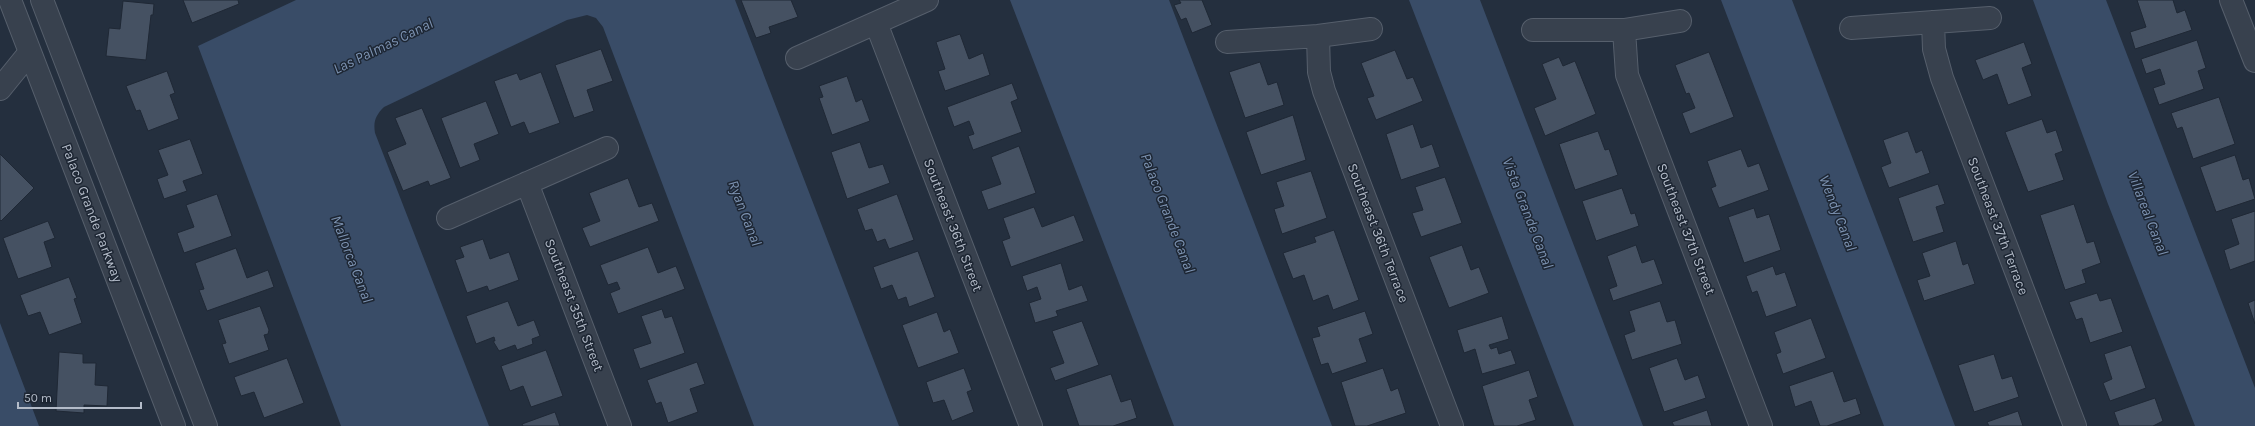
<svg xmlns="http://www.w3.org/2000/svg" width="2255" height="426" viewBox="0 0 2255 426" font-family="Karla,sans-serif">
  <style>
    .water { fill: #394c67 }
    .building { fill: #455162; stroke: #1f2835 }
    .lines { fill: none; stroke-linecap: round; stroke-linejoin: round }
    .minor-casing { stroke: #565f6c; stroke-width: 24 }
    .minor { stroke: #38414e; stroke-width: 22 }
    .labels { text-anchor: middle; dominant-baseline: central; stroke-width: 3; stroke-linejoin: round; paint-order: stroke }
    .street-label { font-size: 14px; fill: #b4bcc9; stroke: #1d2633 }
    .water-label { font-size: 15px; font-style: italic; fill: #7c92b1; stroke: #1d2633 }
  </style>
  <rect width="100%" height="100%" fill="#242f3e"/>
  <!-- water -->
  <path class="water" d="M 296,0 L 735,0 L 899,426 L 754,426 L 603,27 L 596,18 L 587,15 L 567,20 L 384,107 C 376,115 373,121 375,133 L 489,426 L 341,426 L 198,46 Z
    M 1010,0 L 1169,0 L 1332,426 L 1174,426 Z
    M 1409,0 L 1480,0 L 1643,426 L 1574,426 Z
    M 1721,0 L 1792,0 L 1955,426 L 1884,426 Z
    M 2033,0 L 2106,0 L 2255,388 L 2255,426 L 2195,426 L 2108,204 Z
    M 0,323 L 39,426 L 0,426 Z"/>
  <!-- building -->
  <path class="building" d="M 183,0 L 238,0 L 239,4 L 192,23 Z
    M 741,0 L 791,0 L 798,17 L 769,27 L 771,33 L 756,38 Z
    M 1179,0 L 1202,0 L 1212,25 L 1192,33 L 1186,18 L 1181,20 L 1174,5 L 1181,3 Z
    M 2137,0 L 2173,0 L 2177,13 L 2185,10 L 2192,30 L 2135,49 L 2130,32 L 2146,27 Z
    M 123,1 L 154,4 L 153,15 L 151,15 L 146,60 L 106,56 L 109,28 L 120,29 Z
    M 960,34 L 969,59 L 983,53 L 990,75 L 945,91 L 938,71 L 945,69 L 936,42 Z
    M 2197,40 L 2206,68 L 2198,71 L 2204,89 L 2159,105 L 2153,88 L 2165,84 L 2160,69 L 2146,74 L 2141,59 Z
    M 2024,42 L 2032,64 L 2022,68 L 2032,96 L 2008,105 L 1997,74 L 1983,80 L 1975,60 Z
    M 601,49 L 613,81 L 587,90 L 594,111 L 574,118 L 555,65 Z
    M 1395,50 L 1407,79 L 1413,77 L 1423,101 L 1376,120 L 1367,98 L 1374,96 L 1361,63 Z
    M 1709,52 L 1734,117 L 1690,134 L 1682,113 L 1695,108 L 1689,93 L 1686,94 L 1675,65 Z
    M 1559,57 L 1563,66 L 1575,61 L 1596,114 L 1545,136 L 1534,108 L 1556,99 L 1542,64 Z
    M 1260,62 L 1268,85 L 1277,82 L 1284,105 L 1245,118 L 1229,72 Z
    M 167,71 L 175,93 L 170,95 L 179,119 L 148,131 L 140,110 L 136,111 L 126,86 Z
    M 541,72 L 560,123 L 529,134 L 524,122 L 511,127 L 494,81 L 517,73 L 520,80 Z
    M 847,76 L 856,102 L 862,99 L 870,121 L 832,135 L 819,98 L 823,97 L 819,86 Z
    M 1012,83 L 1018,99 L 1011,102 L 1022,132 L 973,150 L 968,136 L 974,134 L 969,121 L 954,127 L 947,107 Z
    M 2219,97 L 2235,144 L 2193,159 L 2182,127 L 2177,129 L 2171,113 Z
    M 486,101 L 499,134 L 474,144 L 480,160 L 460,168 L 441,118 Z
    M 422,108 L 451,178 L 430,186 L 428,181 L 403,191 L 387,152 L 406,144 L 395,118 Z
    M 1293,115 L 1306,160 L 1261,175 L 1246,132 Z
    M 2042,119 L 2047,133 L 2056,130 L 2063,151 L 2055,154 L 2064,180 L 2028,192 L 2005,132 Z
    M 1413,124 L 1421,148 L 1432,144 L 1440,167 L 1401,180 L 1386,134 Z
    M 1598,131 L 1605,150 L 1609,149 L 1618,175 L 1575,190 L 1559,144 Z
    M 1908,131 L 1916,153 L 1922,150 L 1930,173 L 1889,188 L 1881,167 L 1891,163 L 1883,140 Z
    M 190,139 L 203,174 L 183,181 L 187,191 L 164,199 L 157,179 L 168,175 L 158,150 Z
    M 860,142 L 869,168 L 883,164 L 890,183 L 847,199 L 831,152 Z
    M 1019,146 L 1036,193 L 988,210 L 981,191 L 1001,184 L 991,157 Z
    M 1741,149 L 1748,167 L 1759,163 L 1769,190 L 1719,208 L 1711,188 L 1716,186 L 1707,161 Z
    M 0,154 L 34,188 L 1,221 L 0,220 Z
    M 2235,155 L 2243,180 L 2249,178 L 2255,199 L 2216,212 L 2200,167 Z
    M 1311,171 L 1327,218 L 1282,234 L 1274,209 L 1284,206 L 1276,182 Z
    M 1445,177 L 1462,223 L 1421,237 L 1412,213 L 1423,210 L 1415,187 Z
    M 628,178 L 639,207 L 652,203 L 659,221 L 590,247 L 582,228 L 600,221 L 589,193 Z
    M 1938,184 L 1945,204 L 1936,207 L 1944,232 L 1913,242 L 1898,198 Z
    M 1622,188 L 1631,214 L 1635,213 L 1639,226 L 1596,241 L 1582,201 Z
    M 217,194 L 232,236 L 184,253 L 177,233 L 194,227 L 186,205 Z
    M 897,194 L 914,240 L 889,249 L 885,239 L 877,242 L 872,229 L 865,231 L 857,209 Z
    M 2074,204 L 2087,243 L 2094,241 L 2101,263 L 2082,270 L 2086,283 L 2065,290 L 2040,215 Z
    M 1034,207 L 1042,227 L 1074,215 L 1084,241 L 1011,267 L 1002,241 L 1010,238 L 1003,218 Z
    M 1754,208 L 1757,218 L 1769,214 L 1781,250 L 1744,263 L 1728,217 Z
    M 2255,211 L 2255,261 L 2230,270 L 2224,250 L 2239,244 L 2231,219 Z
    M 48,221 L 55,238 L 44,242 L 52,267 L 18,279 L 3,238 Z
    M 1334,230 L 1359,300 L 1333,310 L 1328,295 L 1313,301 L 1304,275 L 1293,279 L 1283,253 L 1316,242 L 1314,237 Z
    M 483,239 L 490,259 L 509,252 L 519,280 L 489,291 L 487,286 L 467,293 L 455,260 L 464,257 L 460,247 Z
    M 1956,241 L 1963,265 L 1968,263 L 1975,284 L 1924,301 L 1917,280 L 1930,276 L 1922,253 Z
    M 1462,245 L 1471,270 L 1479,267 L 1489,293 L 1449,308 L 1429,257 Z
    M 1636,245 L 1642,263 L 1654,259 L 1663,284 L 1613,301 L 1609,289 L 1617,286 L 1607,256 Z
    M 648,247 L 658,273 L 676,266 L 685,289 L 618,314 L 610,293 L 620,289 L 617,282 L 608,285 L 600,265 Z
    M 236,248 L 247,278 L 268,270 L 274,287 L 207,311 L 199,290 L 204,289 L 195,263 Z
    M 918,251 L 935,297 L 909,307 L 906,297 L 898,300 L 892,285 L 881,289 L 873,267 Z
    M 1061,263 L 1069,290 L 1082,285 L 1088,301 L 1056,311 L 1058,316 L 1035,323 L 1029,303 L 1041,299 L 1037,287 L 1027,291 L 1022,276 Z
    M 1773,266 L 1776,275 L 1785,272 L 1797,306 L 1766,317 L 1757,291 L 1752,293 L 1746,276 Z
    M 69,277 L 77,298 L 74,299 L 82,323 L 49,335 L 40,312 L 28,316 L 20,295 Z
    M 2097,293 L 2100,301 L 2111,298 L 2123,332 L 2090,343 L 2082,318 L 2076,320 L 2069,302 Z
    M 2255,300 L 2255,324 L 2248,303 Z
    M 508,301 L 518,326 L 534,320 L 540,336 L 532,339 L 533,344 L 517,350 L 515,345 L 499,351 L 493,341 L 495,341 L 494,337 L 476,344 L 466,316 Z
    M 1660,301 L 1667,322 L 1675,320 L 1682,344 L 1632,360 L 1624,335 L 1635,331 L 1629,311 Z
    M 260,306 L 269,330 L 268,334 L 264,335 L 269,350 L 229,364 L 222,344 L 226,343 L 218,320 Z
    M 662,309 L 665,318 L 672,316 L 685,353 L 640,369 L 633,349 L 651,343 L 641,316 Z
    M 1365,311 L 1373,334 L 1359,339 L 1367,362 L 1332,374 L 1328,363 L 1321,365 L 1312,338 L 1320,336 L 1317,327 Z
    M 937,312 L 944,332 L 950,329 L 959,353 L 918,368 L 902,325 Z
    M 1502,316 L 1509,339 L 1489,345 L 1491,349 L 1497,347 L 1499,354 L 1511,350 L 1516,364 L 1482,374 L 1475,349 L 1464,353 L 1457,330 Z
    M 1811,318 L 1826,358 L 1783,374 L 1776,354 L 1781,352 L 1774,332 Z
    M 1082,321 L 1099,365 L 1055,381 L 1050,368 L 1064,363 L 1052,331 Z
    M 2131,345 L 2146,388 L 2110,401 L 2103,383 L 2112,379 L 2104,354 Z
    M 546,350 L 563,396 L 531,407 L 523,386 L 510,391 L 501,366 Z
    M 59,352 L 83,354 L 83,363 L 96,363 L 95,385 L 108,386 L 107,406 L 84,405 L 84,413 L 56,411 Z
    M 1994,354 L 2002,379 L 2012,376 L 2019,397 L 1974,412 L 1958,365 Z
    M 287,358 L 304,403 L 264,418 L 254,392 L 241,396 L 234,377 Z
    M 1677,358 L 1685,380 L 1698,375 L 1706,398 L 1664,412 L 1649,368 Z
    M 697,362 L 705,384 L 690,389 L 698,412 L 668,423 L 661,402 L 656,404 L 647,380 Z
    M 964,368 L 972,390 L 967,392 L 974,412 L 952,421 L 944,400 L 933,403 L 926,382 Z
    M 1383,368 L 1391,391 L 1398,388 L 1406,413 L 1367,426 L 1355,426 L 1341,382 Z
    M 1529,370 L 1538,397 L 1529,400 L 1536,420 L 1517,426 L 1494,426 L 1482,386 Z
    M 1833,371 L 1844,402 L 1856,398 L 1861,414 L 1827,426 L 1820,426 L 1811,401 L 1795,407 L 1789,386 Z
    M 1111,374 L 1121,402 L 1131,399 L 1137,418 L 1113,426 L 1079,426 L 1066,389 Z
    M 2155,398 L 2163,421 L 2153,426 L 2119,426 L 2114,412 Z
    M 1707,410 L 1712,426 L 1674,426 L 1672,422 Z
    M 2018,411 L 2023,426 L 1989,426 L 1987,422 Z
    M 555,412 L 560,426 L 523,426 L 522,424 Z"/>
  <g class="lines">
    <defs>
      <path id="minor" d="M 10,0 L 174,426
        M 42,0 L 206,426
        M 2231,0 L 2255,61
        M 1933,22 L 1934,49 L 1942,78 L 2075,426
        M 876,23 L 1031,426
        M 1851,28 L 1990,18
        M 1533,30 L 1624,30 L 1680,21
        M 1624,30 L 1627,75 L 1761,426
        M 1318,36 L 1319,72 L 1324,91 L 1452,426
        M 1227,42 L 1318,36 L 1371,29
        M 797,58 L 927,0
        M 0,89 L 30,52
        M 527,183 L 620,426
        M 448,218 L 607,148"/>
    </defs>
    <!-- minor casing -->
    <use href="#minor" class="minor-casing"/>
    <!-- minor -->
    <use href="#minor" class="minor"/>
  </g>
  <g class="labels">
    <!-- street labels -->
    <g class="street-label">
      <text transform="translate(92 213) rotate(69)">Palaco Grande Parkway</text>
      <text transform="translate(953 225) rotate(69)">Southeast 36th Street</text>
      <text transform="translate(1998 226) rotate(69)">Southeast 37th Terrace</text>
      <text transform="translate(1686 229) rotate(69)">Southeast 37th Street</text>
      <text transform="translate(1378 233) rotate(69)">Southeast 36th Terrace</text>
      <text transform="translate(574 305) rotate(69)">Southeast 35th Street</text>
    </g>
    <!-- water labels -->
    <g class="water-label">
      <text transform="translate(383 46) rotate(-26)">Las Palmas Canal</text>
      <text transform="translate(745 213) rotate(69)">Ryan Canal</text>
      <text transform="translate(1168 213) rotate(69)">Palaco Grande Canal</text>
      <text transform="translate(1528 213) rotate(69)">Vista Grande Canal</text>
      <text transform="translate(1838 213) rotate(69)">Wendy Canal</text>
      <text transform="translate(2148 213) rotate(69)">Villareal Canal</text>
      <text transform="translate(352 259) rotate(69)">Mallorca Canal</text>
    </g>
  </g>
  <!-- scale -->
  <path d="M18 402v6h123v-6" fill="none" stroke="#b4bcc9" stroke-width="2"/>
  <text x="24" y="402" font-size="12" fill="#b4bcc9" stroke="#1d2633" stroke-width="3" paint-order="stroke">50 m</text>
</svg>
